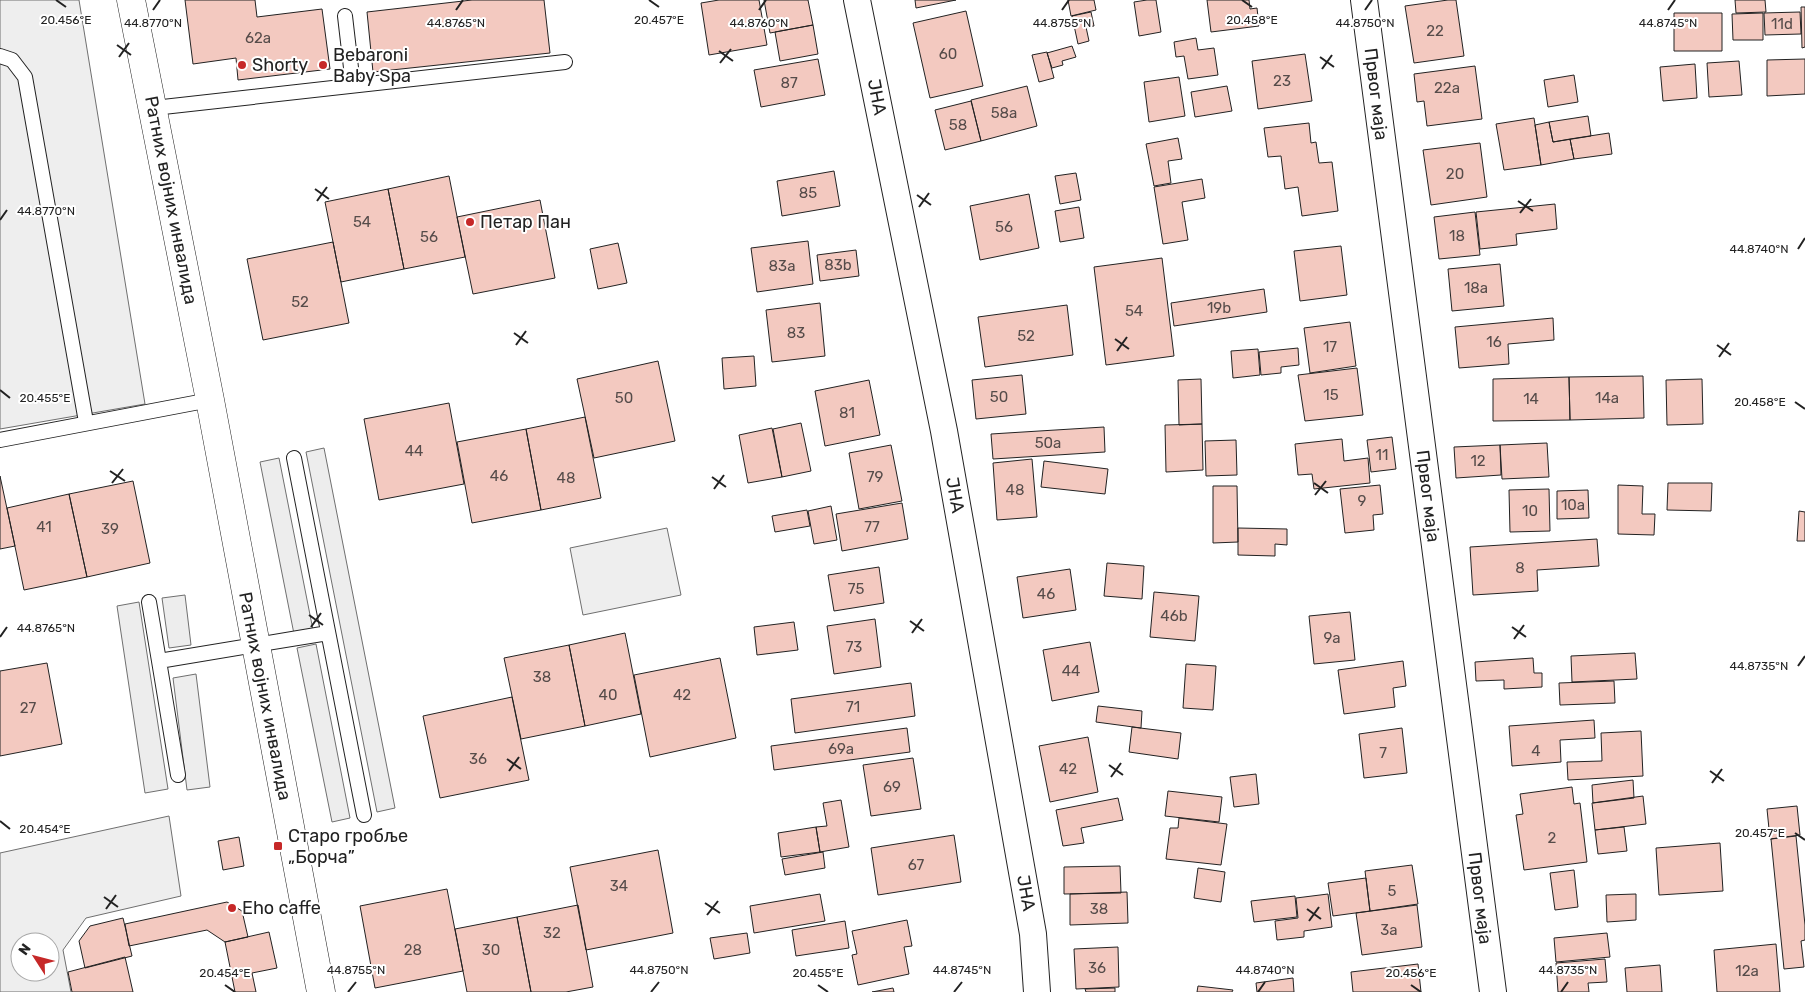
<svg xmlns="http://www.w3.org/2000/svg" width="1805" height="992" viewBox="0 0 1805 992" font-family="Rubik,sans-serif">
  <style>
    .green { fill: #eee; stroke: #6f6f6f; fill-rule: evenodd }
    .parking { fill: #ededed; stroke: #6f6f6f }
    .building { fill: #f3c9c0; stroke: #222 }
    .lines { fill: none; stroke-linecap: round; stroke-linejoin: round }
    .lane-casing { stroke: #222; stroke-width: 16 }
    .street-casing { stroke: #222; stroke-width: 28 }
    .secondary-casing { stroke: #222; stroke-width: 29 }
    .lane { stroke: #fff; stroke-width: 14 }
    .street { stroke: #fff; stroke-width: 26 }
    .secondary { stroke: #fff; stroke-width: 28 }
    .ticks { fill: none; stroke: #222; stroke-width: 2 }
    .poi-dot { fill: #c62828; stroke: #fff; stroke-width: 2 }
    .labels { text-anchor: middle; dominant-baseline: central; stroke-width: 4; stroke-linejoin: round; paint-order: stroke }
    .number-label { font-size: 15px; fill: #564c4a }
    .poi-label { font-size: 18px; fill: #222; stroke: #fff; text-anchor: start }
    .street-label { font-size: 18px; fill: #222; stroke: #fff }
    .ticks-label { font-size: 12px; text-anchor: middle; fill: #222; stroke: #fff; stroke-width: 4; stroke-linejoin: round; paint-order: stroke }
  </style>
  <rect width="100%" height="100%" fill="#fff"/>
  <!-- green -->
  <path class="green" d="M 0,0 L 79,0 L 145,404 L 0,429 Z
    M 667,528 L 681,595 L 583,615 L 570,548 Z
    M 169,816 L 181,896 L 86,918 L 63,950 L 71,992 L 0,992 L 0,853 ZM 20,942 L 50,942 L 50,972 L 20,972 Z"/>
  <!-- parking -->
  <path class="parking" d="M 324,448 L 395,808 L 377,812 L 306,452 Z
    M 279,458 L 313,630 L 294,634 L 260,462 Z
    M 185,595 L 191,645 L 169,648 L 162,598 Z
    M 139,602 L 168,789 L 145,793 L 117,606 Z
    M 316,644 L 350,818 L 332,822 L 297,648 Z
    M 196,674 L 210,787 L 187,790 L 173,678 Z"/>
  <!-- building -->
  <path class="building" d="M 185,0 L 255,0 L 257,17 L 322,9 L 330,69 L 238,80 L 236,58 L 193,64 Z
    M 472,0 L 544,0 L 550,53 L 373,72 L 367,12 Z
    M 719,0 L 759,0 L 767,45 L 709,55 L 701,3 Z
    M 764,0 L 808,0 L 813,25 L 770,33 Z
    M 915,0 L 956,0 L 916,8 Z
    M 1068,0 L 1094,0 L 1096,10 L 1071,16 Z
    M 1147,0 L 1156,0 L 1161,32 L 1139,36 L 1134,2 Z
    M 1207,0 L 1249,0 L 1250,9 L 1257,8 L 1259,26 L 1211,32 Z
    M 1448,0 L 1456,0 L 1464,56 L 1414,63 L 1405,6 Z
    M 1735,0 L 1765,0 L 1766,12 L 1736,13 Z
    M 1801,7 L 1805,7 L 1805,47 L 1802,48 Z
    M 966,11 L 983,86 L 930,98 L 913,23 Z
    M 1091,12 L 1094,26 L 1086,27 L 1089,41 L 1078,44 L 1072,16 Z
    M 1800,12 L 1801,34 L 1765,35 L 1764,13 Z
    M 1674,13 L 1722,13 L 1722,51 L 1674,51 Z
    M 1763,13 L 1763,40 L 1733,40 L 1732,14 Z
    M 813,25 L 818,54 L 780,61 L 775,32 Z
    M 1196,38 L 1198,50 L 1214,48 L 1218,75 L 1188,79 L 1184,56 L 1176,57 L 1174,42 Z
    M 1072,46 L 1076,57 L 1062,61 L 1063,65 L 1052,68 L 1047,53 Z
    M 1047,52 L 1054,78 L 1039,82 L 1032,55 Z
    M 1305,54 L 1312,101 L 1258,109 L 1252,61 Z
    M 818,59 L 825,95 L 761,107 L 754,70 Z
    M 1805,59 L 1805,94 L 1767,96 L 1767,60 Z
    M 1739,61 L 1742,95 L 1709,97 L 1707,63 Z
    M 1695,64 L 1697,98 L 1663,101 L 1660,67 Z
    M 1475,66 L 1482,119 L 1427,126 L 1424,101 L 1417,102 L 1414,74 Z
    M 1574,75 L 1578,102 L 1548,107 L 1544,80 Z
    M 1179,77 L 1185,116 L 1149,122 L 1144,82 Z
    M 1027,86 L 1037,126 L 981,141 L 971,100 Z
    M 1227,86 L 1232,111 L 1195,117 L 1191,92 Z
    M 971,101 L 981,141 L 945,150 L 935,110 Z
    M 1588,116 L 1591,136 L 1553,142 L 1549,122 Z
    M 1534,118 L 1541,165 L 1504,170 L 1496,124 Z
    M 1549,122 L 1553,142 L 1570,139 L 1574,159 L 1541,165 L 1535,125 Z
    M 1309,123 L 1311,143 L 1316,142 L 1319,163 L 1332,162 L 1338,211 L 1302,216 L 1298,187 L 1285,189 L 1281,156 L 1268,157 L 1264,128 Z
    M 1609,133 L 1612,154 L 1574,159 L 1570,139 Z
    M 1178,138 L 1182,159 L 1168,161 L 1171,183 L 1154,186 L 1146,144 Z
    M 1480,143 L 1487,197 L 1431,205 L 1423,150 Z
    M 834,171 L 840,206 L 782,216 L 777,181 Z
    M 1076,173 L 1081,200 L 1060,204 L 1055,176 Z
    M 449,176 L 465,257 L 404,269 L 388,189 Z
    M 1202,179 L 1205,198 L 1182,202 L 1188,240 L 1163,244 L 1154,187 Z
    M 388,189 L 404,269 L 341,282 L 325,202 Z
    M 1029,194 L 1039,248 L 980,260 L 970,206 Z
    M 540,200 L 555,278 L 473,294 L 457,217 Z
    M 1555,204 L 1557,229 L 1516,234 L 1517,245 L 1480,249 L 1476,212 Z
    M 1079,207 L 1084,238 L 1060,242 L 1055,211 Z
    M 1475,212 L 1480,255 L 1439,259 L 1434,217 Z
    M 808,241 L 813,284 L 757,292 L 751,248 Z
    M 333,242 L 349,323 L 263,340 L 247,259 Z
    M 618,243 L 627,283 L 598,289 L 590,249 Z
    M 1341,246 L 1347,295 L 1300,301 L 1294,251 Z
    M 856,250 L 859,276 L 820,281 L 817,255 Z
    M 1162,258 L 1174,356 L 1106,365 L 1094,267 Z
    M 1500,264 L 1504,306 L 1452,311 L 1448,269 Z
    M 1264,289 L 1267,312 L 1174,326 L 1171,303 Z
    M 820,303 L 825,356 L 772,362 L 766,310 Z
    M 1067,305 L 1073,355 L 985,367 L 978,317 Z
    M 1553,318 L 1554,340 L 1508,344 L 1509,364 L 1459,368 L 1455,327 Z
    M 1350,322 L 1356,366 L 1310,373 L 1304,328 Z
    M 1298,348 L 1299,365 L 1281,367 L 1281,373 L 1261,375 L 1259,352 Z
    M 1258,349 L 1260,375 L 1233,378 L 1231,351 Z
    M 754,356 L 756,386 L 724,389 L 722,358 Z
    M 658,361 L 675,441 L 594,458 L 577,379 Z
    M 1357,368 L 1363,415 L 1305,421 L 1298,375 Z
    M 1022,375 L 1026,414 L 976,419 L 972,380 Z
    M 1643,376 L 1644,418 L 1570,420 L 1569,377 Z
    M 1569,377 L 1570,420 L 1493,421 L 1493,379 Z
    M 1201,379 L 1202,424 L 1179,425 L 1178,380 Z
    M 1702,379 L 1703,424 L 1667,425 L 1666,380 Z
    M 869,380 L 880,435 L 825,446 L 815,391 Z
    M 449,403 L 464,484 L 379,500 L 364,419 Z
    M 585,417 L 601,498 L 541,510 L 526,429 Z
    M 801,423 L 811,471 L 782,477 L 773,429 Z
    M 1202,424 L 1203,470 L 1166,472 L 1165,425 Z
    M 1104,427 L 1105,452 L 993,459 L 991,434 Z
    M 772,428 L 782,477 L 748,483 L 739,435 Z
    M 526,429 L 541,510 L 472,523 L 457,442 Z
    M 1392,437 L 1396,469 L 1371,472 L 1367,440 Z
    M 1342,439 L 1344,461 L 1368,458 L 1370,483 L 1314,489 L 1312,474 L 1298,475 L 1295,444 Z
    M 1236,440 L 1237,475 L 1206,476 L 1205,441 Z
    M 1547,443 L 1549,477 L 1502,479 L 1500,445 Z
    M 891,445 L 902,501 L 859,509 L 849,453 Z
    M 1500,445 L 1501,475 L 1456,478 L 1454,447 Z
    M 1032,459 L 1037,517 L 997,520 L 993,463 Z
    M 1044,461 L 1108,469 L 1105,494 L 1041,487 Z
    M 0,476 L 15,546 L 0,549 Z
    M 133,481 L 150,563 L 87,577 L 69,494 Z
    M 1668,483 L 1712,483 L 1711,511 L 1667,510 Z
    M 1380,485 L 1383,514 L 1373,515 L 1374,530 L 1345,533 L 1340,489 Z
    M 1618,485 L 1643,486 L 1642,514 L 1655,514 L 1654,535 L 1618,534 Z
    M 1213,486 L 1237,486 L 1238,542 L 1213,543 Z
    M 1549,489 L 1550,531 L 1510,532 L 1509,490 Z
    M 1588,490 L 1589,518 L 1557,519 L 1557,491 Z
    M 69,494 L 87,577 L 24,590 L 7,508 Z
    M 902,503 L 908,539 L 842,551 L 836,514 Z
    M 831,506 L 837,540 L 814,544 L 808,511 Z
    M 807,510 L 810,526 L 775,532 L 772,516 Z
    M 1799,511 L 1805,512 L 1805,541 L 1797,541 Z
    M 1238,528 L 1287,529 L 1287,545 L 1275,544 L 1275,556 L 1238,555 Z
    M 1597,539 L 1599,566 L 1537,570 L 1538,591 L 1473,595 L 1470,547 Z
    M 1107,563 L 1144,566 L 1142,599 L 1104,596 Z
    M 879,567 L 884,603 L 834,611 L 828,575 Z
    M 1070,569 L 1076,610 L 1023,618 L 1017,577 Z
    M 1154,592 L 1199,596 L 1195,641 L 1150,637 Z
    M 1350,612 L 1355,660 L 1314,664 L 1309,616 Z
    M 875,619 L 881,667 L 834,674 L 827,626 Z
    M 794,622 L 798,650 L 757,655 L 754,627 Z
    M 625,633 L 641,714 L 585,726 L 569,645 Z
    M 1090,642 L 1099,692 L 1052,701 L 1043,650 Z
    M 569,645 L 585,726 L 521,739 L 504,658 Z
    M 1635,653 L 1637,679 L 1572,682 L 1571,656 Z
    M 720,658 L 736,738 L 650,757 L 634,675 Z
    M 1533,658 L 1534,673 L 1542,673 L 1542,687 L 1504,689 L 1504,680 L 1476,681 L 1475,662 Z
    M 1403,661 L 1406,686 L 1393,688 L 1395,707 L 1344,714 L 1338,670 Z
    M 47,663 L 62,744 L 0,756 L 0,671 Z
    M 1186,664 L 1216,666 L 1213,710 L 1183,708 Z
    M 1614,681 L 1615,703 L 1560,705 L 1559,683 Z
    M 911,683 L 915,716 L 795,733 L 791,699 Z
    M 512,697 L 529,780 L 440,798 L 423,716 Z
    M 1098,706 L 1142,711 L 1141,728 L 1096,722 Z
    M 1594,720 L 1595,738 L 1560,740 L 1561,762 L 1512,766 L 1509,726 Z
    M 1132,727 L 1181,733 L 1178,759 L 1129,752 Z
    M 907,728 L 910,752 L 774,770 L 771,746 Z
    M 1402,728 L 1407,773 L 1364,778 L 1359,734 Z
    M 1641,731 L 1643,776 L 1568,780 L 1567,762 L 1602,761 L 1601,733 Z
    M 1088,737 L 1098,792 L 1050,802 L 1039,746 Z
    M 913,758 L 921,809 L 871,816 L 863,765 Z
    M 1256,774 L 1259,804 L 1234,807 L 1230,777 Z
    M 1633,780 L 1634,798 L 1593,803 L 1592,785 Z
    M 1572,787 L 1574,804 L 1580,803 L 1587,862 L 1524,870 L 1516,815 L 1523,814 L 1520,794 Z
    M 1168,791 L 1222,797 L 1219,822 L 1165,816 Z
    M 1643,796 L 1646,824 L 1595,830 L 1592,803 Z
    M 1118,798 L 1123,820 L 1081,828 L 1084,843 L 1063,846 L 1056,810 Z
    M 841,800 L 849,847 L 820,852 L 816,827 L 827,826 L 823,803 Z
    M 1797,806 L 1800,835 L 1770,839 L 1767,809 Z
    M 1179,818 L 1227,824 L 1221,865 L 1166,859 L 1170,828 L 1178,828 Z
    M 816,827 L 820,852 L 781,857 L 778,833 Z
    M 1624,827 L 1627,851 L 1598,854 L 1595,830 Z
    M 954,835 L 961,882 L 878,895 L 871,848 Z
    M 1796,836 L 1805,925 L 1805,940 L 1801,941 L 1804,967 L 1784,969 L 1771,839 Z
    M 239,837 L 244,866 L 223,870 L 218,841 Z
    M 1720,843 L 1723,891 L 1659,895 L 1656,848 Z
    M 658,850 L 673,933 L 586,950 L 570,867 Z
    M 823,852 L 825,868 L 785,875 L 782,859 Z
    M 1412,865 L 1418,904 L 1370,911 L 1365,871 Z
    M 1120,866 L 1121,893 L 1064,894 L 1064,867 Z
    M 1198,868 L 1225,872 L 1221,902 L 1194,898 Z
    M 1574,870 L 1578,907 L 1555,910 L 1550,873 Z
    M 1366,878 L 1370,911 L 1333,916 L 1328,883 Z
    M 447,889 L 463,971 L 375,988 L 360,906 Z
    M 1127,892 L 1128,923 L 1070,925 L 1070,894 Z
    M 820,894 L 825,921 L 754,933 L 750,906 Z
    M 1328,894 L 1332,927 L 1304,931 L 1304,937 L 1277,940 L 1275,921 L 1298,918 L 1296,898 Z
    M 1636,894 L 1636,920 L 1607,922 L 1606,895 Z
    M 1295,896 L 1297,917 L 1254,922 L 1251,901 Z
    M 227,902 L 242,911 L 248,937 L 225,942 L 207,930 L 129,946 L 125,924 Z
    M 578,905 L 593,987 L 566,992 L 531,992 L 517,917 Z
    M 1417,905 L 1422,947 L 1362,955 L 1356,913 Z
    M 517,917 L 531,992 L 467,992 L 455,929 Z
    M 123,918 L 132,956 L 85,968 L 79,941 L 90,926 Z
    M 907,920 L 912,946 L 904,947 L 909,974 L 858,985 L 852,955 L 857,954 L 852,931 Z
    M 845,921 L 849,948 L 796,956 L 792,930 Z
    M 269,932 L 277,968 L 252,973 L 256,992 L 235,992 L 225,942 Z
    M 747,933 L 750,953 L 714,959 L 710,938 Z
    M 1607,933 L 1610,957 L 1556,962 L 1554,938 Z
    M 1776,944 L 1780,992 L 1717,992 L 1714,950 Z
    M 1118,947 L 1119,987 L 1076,989 L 1074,949 Z
    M 125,957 L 133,992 L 72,992 L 68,972 Z
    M 1605,959 L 1607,982 L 1588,983 L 1589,992 L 1558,992 L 1556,963 Z
    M 1418,964 L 1421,992 L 1353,992 L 1351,972 Z
    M 1660,965 L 1662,992 L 1627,992 L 1625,968 Z
    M 1293,978 L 1294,992 L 1257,992 L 1256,983 Z
    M 1198,986 L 1233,990 L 1232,992 L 1197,992 Z
    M 893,988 L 894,992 L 872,992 Z
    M 1115,988 L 1115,992 L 1086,992 L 1085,989 Z"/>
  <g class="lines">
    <defs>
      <path id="lane" d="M 345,16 L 353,85
        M 0,56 L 12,60 L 25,77 L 86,422
        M 154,108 L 565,62
        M 0,440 L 210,400
        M 294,458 L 364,815
        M 149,602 L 159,661 L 328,633
        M 159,661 L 178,775"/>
      <path id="street" d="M 857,0 L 944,431 L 1033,934 L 1037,992
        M 1364,0 L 1493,992"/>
      <path id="secondary" d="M 131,0 L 210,400 L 321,992"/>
    </defs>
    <!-- lane casing -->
    <use href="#lane" class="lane-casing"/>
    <!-- street casing -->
    <use href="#street" class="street-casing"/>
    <!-- secondary casing -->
    <use href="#secondary" class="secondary-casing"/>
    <!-- lane -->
    <use href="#lane" class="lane"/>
    <!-- street -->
    <use href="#street" class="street"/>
    <!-- secondary -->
    <use href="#secondary" class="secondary"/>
  </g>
  <!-- ticks -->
  <path class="ticks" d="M 56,0 L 66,7M 649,0 L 659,7M 1242,0 L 1252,7M 153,10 L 160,0M 456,10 L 463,0M 759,10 L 766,0M 1062,10 L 1069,0M 1365,10 L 1372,0M 1668,10 L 1675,0M 117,45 L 131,55M 719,51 L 733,61M 119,57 L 129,43M 1320,57 L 1334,67M 720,63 L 731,49M 1322,69 L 1332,55M 315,189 L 329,199M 917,195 L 931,205M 317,201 L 327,187M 1518,201 L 1533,211M 919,207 L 929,193M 1520,213 L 1531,199M 0,220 L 7,210M 1798,249 L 1805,238M 514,333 L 528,343M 1115,339 L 1129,349M 516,345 L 526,331M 1717,345 L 1731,355M 1117,351 L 1127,337M 1719,357 L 1729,343M 0,390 L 10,398M 1795,402 L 1805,409M 110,471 L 125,481M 712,477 L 726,487M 112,483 L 123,469M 1314,483 L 1328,493M 714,489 L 724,475M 1315,495 L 1326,481M 309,615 L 323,625M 910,621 L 924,631M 311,627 L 321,613M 1512,627 L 1526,637M 912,633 L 922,619M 0,637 L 7,627M 1514,639 L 1524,625M 1798,666 L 1805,656M 507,759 L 521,769M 1109,765 L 1123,775M 509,771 L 519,757M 1710,771 L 1724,781M 1111,777 L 1121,763M 1712,783 L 1722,769M 0,821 L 10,829M 1795,833 L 1805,840M 104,897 L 118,907M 705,903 L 720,913M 106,909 L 116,895M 1307,909 L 1321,919M 707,915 L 718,901M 1309,921 L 1319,907M 225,985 L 235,992M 818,985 L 828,992M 1411,985 L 1421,992M 348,992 L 356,982M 651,992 L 659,982M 954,992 L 962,982M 1258,992 L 1265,982M 1561,992 L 1568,982"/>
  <!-- markers -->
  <g class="poi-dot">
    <circle cx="242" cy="65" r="5"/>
    <circle cx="323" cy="65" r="5"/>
    <circle cx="470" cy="222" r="5"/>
    <rect x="273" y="841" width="10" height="10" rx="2.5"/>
    <circle cx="232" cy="908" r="5"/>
  </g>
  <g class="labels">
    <!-- number labels -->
    <g class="number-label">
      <text x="1782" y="24">11d</text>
      <text x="1435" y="31">22</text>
      <text x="258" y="38">62a</text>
      <text x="948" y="54">60</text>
      <text x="1282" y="81">23</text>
      <text x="789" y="83">87</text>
      <text x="1447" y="88">22a</text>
      <text x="1004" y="113">58a</text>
      <text x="958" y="125">58</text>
      <text x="1455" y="174">20</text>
      <text x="808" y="193">85</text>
      <text x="362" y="222">54</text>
      <text x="1004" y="227">56</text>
      <text x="1457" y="236">18</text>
      <text x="429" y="237">56</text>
      <text x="838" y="265">83b</text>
      <text x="782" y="266">83a</text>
      <text x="1476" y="288">18a</text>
      <text x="300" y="302">52</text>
      <text x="1219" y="308">19b</text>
      <text x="1134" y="311">54</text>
      <text x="796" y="333">83</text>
      <text x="1026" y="336">52</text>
      <text x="1494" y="342">16</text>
      <text x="1330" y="347">17</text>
      <text x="1331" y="395">15</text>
      <text x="999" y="397">50</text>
      <text x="624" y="398">50</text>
      <text x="1607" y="398">14a</text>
      <text x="1531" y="399">14</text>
      <text x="847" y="413">81</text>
      <text x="1048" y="443">50a</text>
      <text x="414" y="451">44</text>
      <text x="1382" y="455">11</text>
      <text x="1478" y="461">12</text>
      <text x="499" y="476">46</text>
      <text x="875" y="477">79</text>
      <text x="566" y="478">48</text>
      <text x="1015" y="490">48</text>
      <text x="1362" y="501">9</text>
      <text x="1573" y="505">10a</text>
      <text x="1530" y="511">10</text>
      <text x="44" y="527">41</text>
      <text x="872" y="527">77</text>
      <text x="110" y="529">39</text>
      <text x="1520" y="568">8</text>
      <text x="856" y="589">75</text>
      <text x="1046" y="594">46</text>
      <text x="1174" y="616">46b</text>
      <text x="1332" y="638">9a</text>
      <text x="854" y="647">73</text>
      <text x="1071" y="671">44</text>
      <text x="542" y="677">38</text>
      <text x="608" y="695">40</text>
      <text x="682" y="695">42</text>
      <text x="853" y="707">71</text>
      <text x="28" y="708">27</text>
      <text x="841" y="749">69a</text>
      <text x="1536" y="751">4</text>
      <text x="1383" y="753">7</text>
      <text x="478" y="759">36</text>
      <text x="1068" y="769">42</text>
      <text x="892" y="787">69</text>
      <text x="1552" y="838">2</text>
      <text x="916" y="865">67</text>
      <text x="619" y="886">34</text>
      <text x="1392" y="891">5</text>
      <text x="1099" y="909">38</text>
      <text x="1389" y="930">3a</text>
      <text x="552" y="933">32</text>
      <text x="413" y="950">28</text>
      <text x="491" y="950">30</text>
      <text x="1097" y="968">36</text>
      <text x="1747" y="971">12a</text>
    </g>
    <!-- poi labels -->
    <g class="poi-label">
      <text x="333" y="55">Bebaroni<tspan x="333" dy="21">Baby Spa</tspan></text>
      <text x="252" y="65">Shorty</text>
      <text x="480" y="222">Петар Пан</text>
      <text x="288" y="836">Старо гробље<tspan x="288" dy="21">„Борча”</tspan></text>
      <text x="242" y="908">Eho caffe</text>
    </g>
    <!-- street labels -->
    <g class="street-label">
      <text transform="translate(1376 94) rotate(83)">Првог маја</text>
      <text transform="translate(877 97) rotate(79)">ЈНА</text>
      <text transform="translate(171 200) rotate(79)">Ратних војних инвалида</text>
      <text transform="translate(955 495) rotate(80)">ЈНА</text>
      <text transform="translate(1428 496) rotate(83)">Првог маја</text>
      <text transform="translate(265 696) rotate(79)">Ратних војних инвалида</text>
      <text transform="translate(1026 893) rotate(80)">ЈНА</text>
      <text transform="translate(1480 898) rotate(83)">Првог маја</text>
    </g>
  </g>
  <g class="ticks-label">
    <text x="66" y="24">20.456°E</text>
    <text x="659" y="24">20.457°E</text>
    <text x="1252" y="24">20.458°E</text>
    <text x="153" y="27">44.8770°N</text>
    <text x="456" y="27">44.8765°N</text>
    <text x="759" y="27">44.8760°N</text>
    <text x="1062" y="27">44.8755°N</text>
    <text x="1365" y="27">44.8750°N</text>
    <text x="1668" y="27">44.8745°N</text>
    <text x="46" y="215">44.8770°N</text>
    <text x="1759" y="253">44.8740°N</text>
    <text x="45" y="402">20.455°E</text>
    <text x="1760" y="406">20.458°E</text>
    <text x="46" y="632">44.8765°N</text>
    <text x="1759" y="670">44.8735°N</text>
    <text x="45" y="833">20.454°E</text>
    <text x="1760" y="837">20.457°E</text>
    <text x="356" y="974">44.8755°N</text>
    <text x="659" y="974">44.8750°N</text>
    <text x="962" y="974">44.8745°N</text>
    <text x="1265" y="974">44.8740°N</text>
    <text x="1568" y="974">44.8735°N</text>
    <text x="225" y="977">20.454°E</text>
    <text x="818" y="977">20.455°E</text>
    <text x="1411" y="977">20.456°E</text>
  </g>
  <!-- north arrow -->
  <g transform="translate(35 957) rotate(306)"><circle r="24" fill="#ffffff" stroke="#a7a7a7"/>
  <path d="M0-4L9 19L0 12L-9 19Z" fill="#c62828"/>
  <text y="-8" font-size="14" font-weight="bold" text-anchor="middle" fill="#222222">N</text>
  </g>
</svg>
